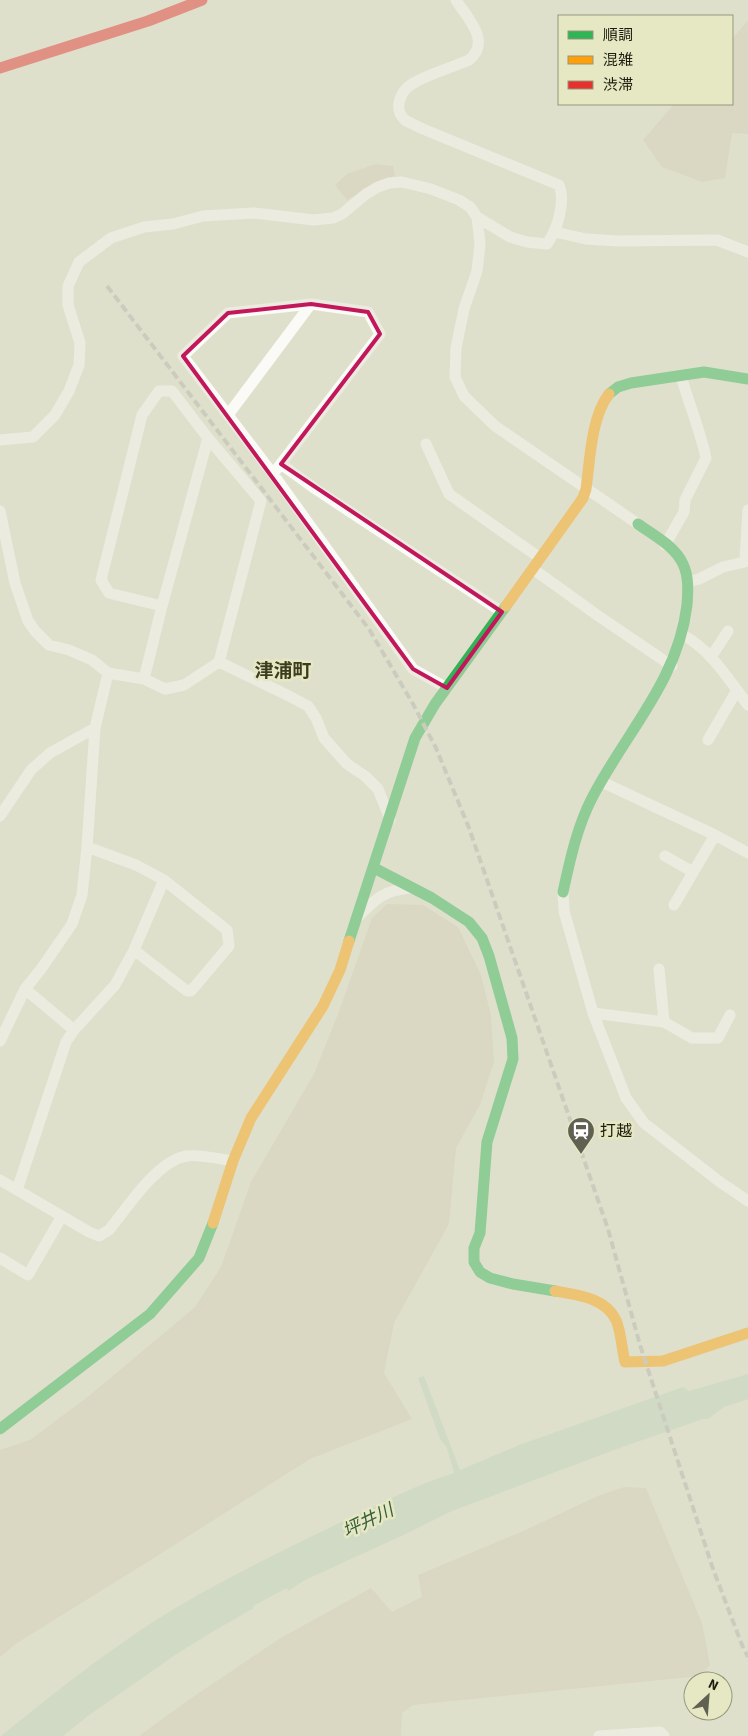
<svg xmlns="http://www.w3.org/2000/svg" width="748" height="1736" viewBox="0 0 748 1736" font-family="'Source Sans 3','Noto Sans JP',sans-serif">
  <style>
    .green { fill: #d6cdb8 }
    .water { fill: #c1d3bd }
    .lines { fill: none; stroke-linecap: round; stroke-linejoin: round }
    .street { stroke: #fafaf7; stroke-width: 11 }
    .fast { stroke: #30b455; stroke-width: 11 }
    .slow { stroke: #ff9f0a; stroke-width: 11 }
    .jam { stroke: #e5322d; stroke-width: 11 }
    .rail { stroke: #b4b4ae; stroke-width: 4; stroke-dasharray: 8 4; stroke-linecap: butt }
    .marked { fill: none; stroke: #c2185b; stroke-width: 4; stroke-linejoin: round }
    .labels { text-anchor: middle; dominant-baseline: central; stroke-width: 5; stroke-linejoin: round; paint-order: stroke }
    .poi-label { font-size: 16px; fill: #1c1d0f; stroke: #e6e8c4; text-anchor: start }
    .water-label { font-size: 18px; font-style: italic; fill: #375f3c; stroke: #e6e8c4 }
    .quarter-label { font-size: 19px; font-weight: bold; fill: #3c3d1e; stroke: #e6e8c4 }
  </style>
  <rect width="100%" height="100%" fill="#dfe0cc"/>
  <!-- green -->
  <path class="green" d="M 748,20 L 748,134 L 732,133 L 725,178 L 702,182 L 662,167 L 643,140 L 674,104 L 732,104 L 732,39 Z
    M 375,164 L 393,166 L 395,176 L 377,182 L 347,200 L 335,185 L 347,174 Z
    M 387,904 L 423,905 L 458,927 L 481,975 L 491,1015 L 494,1062 L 480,1105 L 456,1148 L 449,1224 L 394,1323 L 384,1373 L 412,1419 L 310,1459 L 146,1563 L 17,1643 L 0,1657 L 0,1450 L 30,1440 L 90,1395 L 195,1307 L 221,1267 L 251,1182 L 314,1074 L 338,1014 L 372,918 Z
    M 624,1487 L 646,1488 L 702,1623 L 710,1665 L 700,1676 L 413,1705 L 402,1713 L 401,1736 L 139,1736 L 187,1701 L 279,1639 L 371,1588 L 392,1612 L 422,1597 L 418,1575 L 521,1532 L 600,1495 Z"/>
  <!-- water -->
  <path class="water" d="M 748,1374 L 748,1399 L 724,1407 L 708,1419 L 703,1419 L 614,1450 L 450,1512 L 408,1533 L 305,1580 L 288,1591 L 287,1588 L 253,1606 L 254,1608 L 214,1631 L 178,1653 L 88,1716 L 63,1736 L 1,1736 C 51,1695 102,1655 156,1620 C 213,1584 273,1555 333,1526 C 372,1508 414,1485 454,1473 L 447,1448 L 440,1439 L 418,1378 L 424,1376 L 460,1470 L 519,1445 L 683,1387 L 689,1391 Z"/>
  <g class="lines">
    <!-- street -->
    <path class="street" d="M 477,217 L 480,244 L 477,271 L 464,309 L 456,348 L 455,377 L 464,396 L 495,426 L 638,524
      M 555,232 L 586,239 L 618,241 L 717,240 L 748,252
      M 311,304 L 368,312 L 380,334 L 273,474 L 183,356 L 228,313 Z
      M 228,415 L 311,304
      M 0,440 L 33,437 L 55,415 L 69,391 L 79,365 L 80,343 L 68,305 L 68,286 L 79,262 L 111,238 L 144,227 L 173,224 L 203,216 L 254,213 L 314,220 L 333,218 L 342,214 L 366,194 L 378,187 L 389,183 L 402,182 L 431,189 L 459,200 L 470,207 L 477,217 L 510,237 L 527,242 L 547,244 C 557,230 566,202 559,185 L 423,129 C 417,126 410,123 405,120 C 393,110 400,91 412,84 C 426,75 453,67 469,60 C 492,41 467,18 456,0
      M 426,444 L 449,494 L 540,558
      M 281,464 L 314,488 L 502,612
      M 273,474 L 413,669 L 447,688
      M 0,511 L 15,583 L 28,621 L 35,631 L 49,645 L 69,650 L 92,660 L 108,673 L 144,679 L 162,606 L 208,438
      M 665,545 L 684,512 L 685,500 L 706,458 C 700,430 689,404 681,376
      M 745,561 L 748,510
      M 533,569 L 597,615 L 672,666
      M 688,582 L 699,579 L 723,567 L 748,561
      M 683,635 C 711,650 729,680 748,705
      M 711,657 L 728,631
      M 219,662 L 287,695 L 308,706 L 316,718 L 324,738 L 347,764 L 365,776 L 378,789 L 390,819
      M 144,679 L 165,689 L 184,685 L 219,662 L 261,501 L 208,438 L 172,391 L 159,391 L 142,415 L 101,580 L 109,593 L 162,606
      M 708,740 L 737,690
      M 602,782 L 715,835 L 748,853
      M 0,816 L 31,770 L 50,753 L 95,728
      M 87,847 L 136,865 L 164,880 L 227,930 L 229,946 L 191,991 L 187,991 L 134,950
      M 665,856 L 693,872
      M 563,892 L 564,911 L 593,1013 L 626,1098 L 644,1123 L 720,1182 L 748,1201
      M 674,905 L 715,835
      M 359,916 C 376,898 385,890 411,888
      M 659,969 L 664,1022
      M 25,989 L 74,1030 L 115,985 L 134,950 L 164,880
      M 593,1013 L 664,1022 L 692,1038 L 718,1038 L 730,1015
      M 0,1041 L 25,989 L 41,969 L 72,924 L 82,895 L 87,847 L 95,728 L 108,673
      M 0,1180 L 89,1232 L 99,1236 L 109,1230 C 128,1207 156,1162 186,1156 C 199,1154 220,1159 233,1161
      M 17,1190 L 66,1042 L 74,1030
      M 0,1258 L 28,1275 L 62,1216
      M 599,1736 L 660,1732 L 664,1736"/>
    <!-- fast -->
    <path class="fast" d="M 609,394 L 618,387 L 631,383 L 704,372 L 748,379
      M 374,868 L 432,898 L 469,922 L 482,938 L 489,956 L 512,1038 L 513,1059 L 487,1142 L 480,1233 L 474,1248 L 474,1262 L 480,1272 L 490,1278 L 513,1284 L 555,1291
      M 563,892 C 570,860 577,827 592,798 C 626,732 678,681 687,605 C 688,591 689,577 683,564 C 675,546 653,535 638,524
      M 349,941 L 415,738 L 435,704 L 506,606
      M 0,1429 L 150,1314 L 199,1258 L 213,1223"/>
    <!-- slow -->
    <path class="slow" d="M 506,606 L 583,498 L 586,489 C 590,460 591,417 609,394
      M 213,1223 L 233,1161 L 251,1118 L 323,1006 L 340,970 L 349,941
      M 555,1291 C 576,1295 605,1297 616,1320 C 621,1331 622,1350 625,1362 L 663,1361 L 748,1333"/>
    <!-- jam -->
    <path class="jam" d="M 0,68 L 148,21 L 202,0"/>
    <!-- rail -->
    <path class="rail" d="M 107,286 L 369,629 L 413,704 L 436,748 L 469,828 L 608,1229 L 640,1345 L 713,1569 L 742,1645 L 748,1657"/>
  </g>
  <!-- marked area -->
  <path d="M0 0H748V1736H0ZM 311,304 L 368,312 L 380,334 L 281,464 L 502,612 L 447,688 L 413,669 L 183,356 L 228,313 Z" fill="#dfe0cc" fill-opacity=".55" fill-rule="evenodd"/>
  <path class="marked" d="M 311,304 L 368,312 L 380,334 L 281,464 L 502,612 L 447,688 L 413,669 L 183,356 L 228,313 Z"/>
  <!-- icons -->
  <defs>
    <symbol id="station-pin" viewBox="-11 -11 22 30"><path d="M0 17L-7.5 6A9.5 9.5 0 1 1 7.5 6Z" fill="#606151" stroke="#e6e8c4"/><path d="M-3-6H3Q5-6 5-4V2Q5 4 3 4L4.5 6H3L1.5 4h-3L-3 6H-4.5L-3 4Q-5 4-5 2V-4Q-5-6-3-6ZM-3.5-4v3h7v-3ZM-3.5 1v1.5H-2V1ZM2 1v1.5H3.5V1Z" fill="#fff"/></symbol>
  </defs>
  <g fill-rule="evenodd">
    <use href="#station-pin" x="565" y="1115" width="32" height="43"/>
  </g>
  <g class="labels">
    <!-- poi labels -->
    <g class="poi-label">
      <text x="600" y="1131">打越</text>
    </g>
    <!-- water labels -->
    <g class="water-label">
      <text transform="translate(368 1521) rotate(-26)">坪井川</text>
    </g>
    <!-- quarter labels -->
    <g class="quarter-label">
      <text x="283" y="671">津浦町</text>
    </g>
  </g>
  <!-- legend -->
  <rect x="558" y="15" width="175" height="90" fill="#e6e8c4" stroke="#95977c"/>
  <rect x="568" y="31" width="25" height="8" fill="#30b455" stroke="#95977c"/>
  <text x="603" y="40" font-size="15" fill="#1c1d0f">順調</text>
  <rect x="568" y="56" width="25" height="8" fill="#ff9f0a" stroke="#95977c"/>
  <text x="603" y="65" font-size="15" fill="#1c1d0f">混雑</text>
  <rect x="568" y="81" width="25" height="8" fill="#e5322d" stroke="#95977c"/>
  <text x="603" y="90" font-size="15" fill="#1c1d0f">渋滞</text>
  <!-- north arrow -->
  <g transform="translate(708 1696) rotate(26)"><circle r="24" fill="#e6e8c4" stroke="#95977c"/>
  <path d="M0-4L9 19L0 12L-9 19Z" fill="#606151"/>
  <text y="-8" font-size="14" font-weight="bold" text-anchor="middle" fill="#1c1d0f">N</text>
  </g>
</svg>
